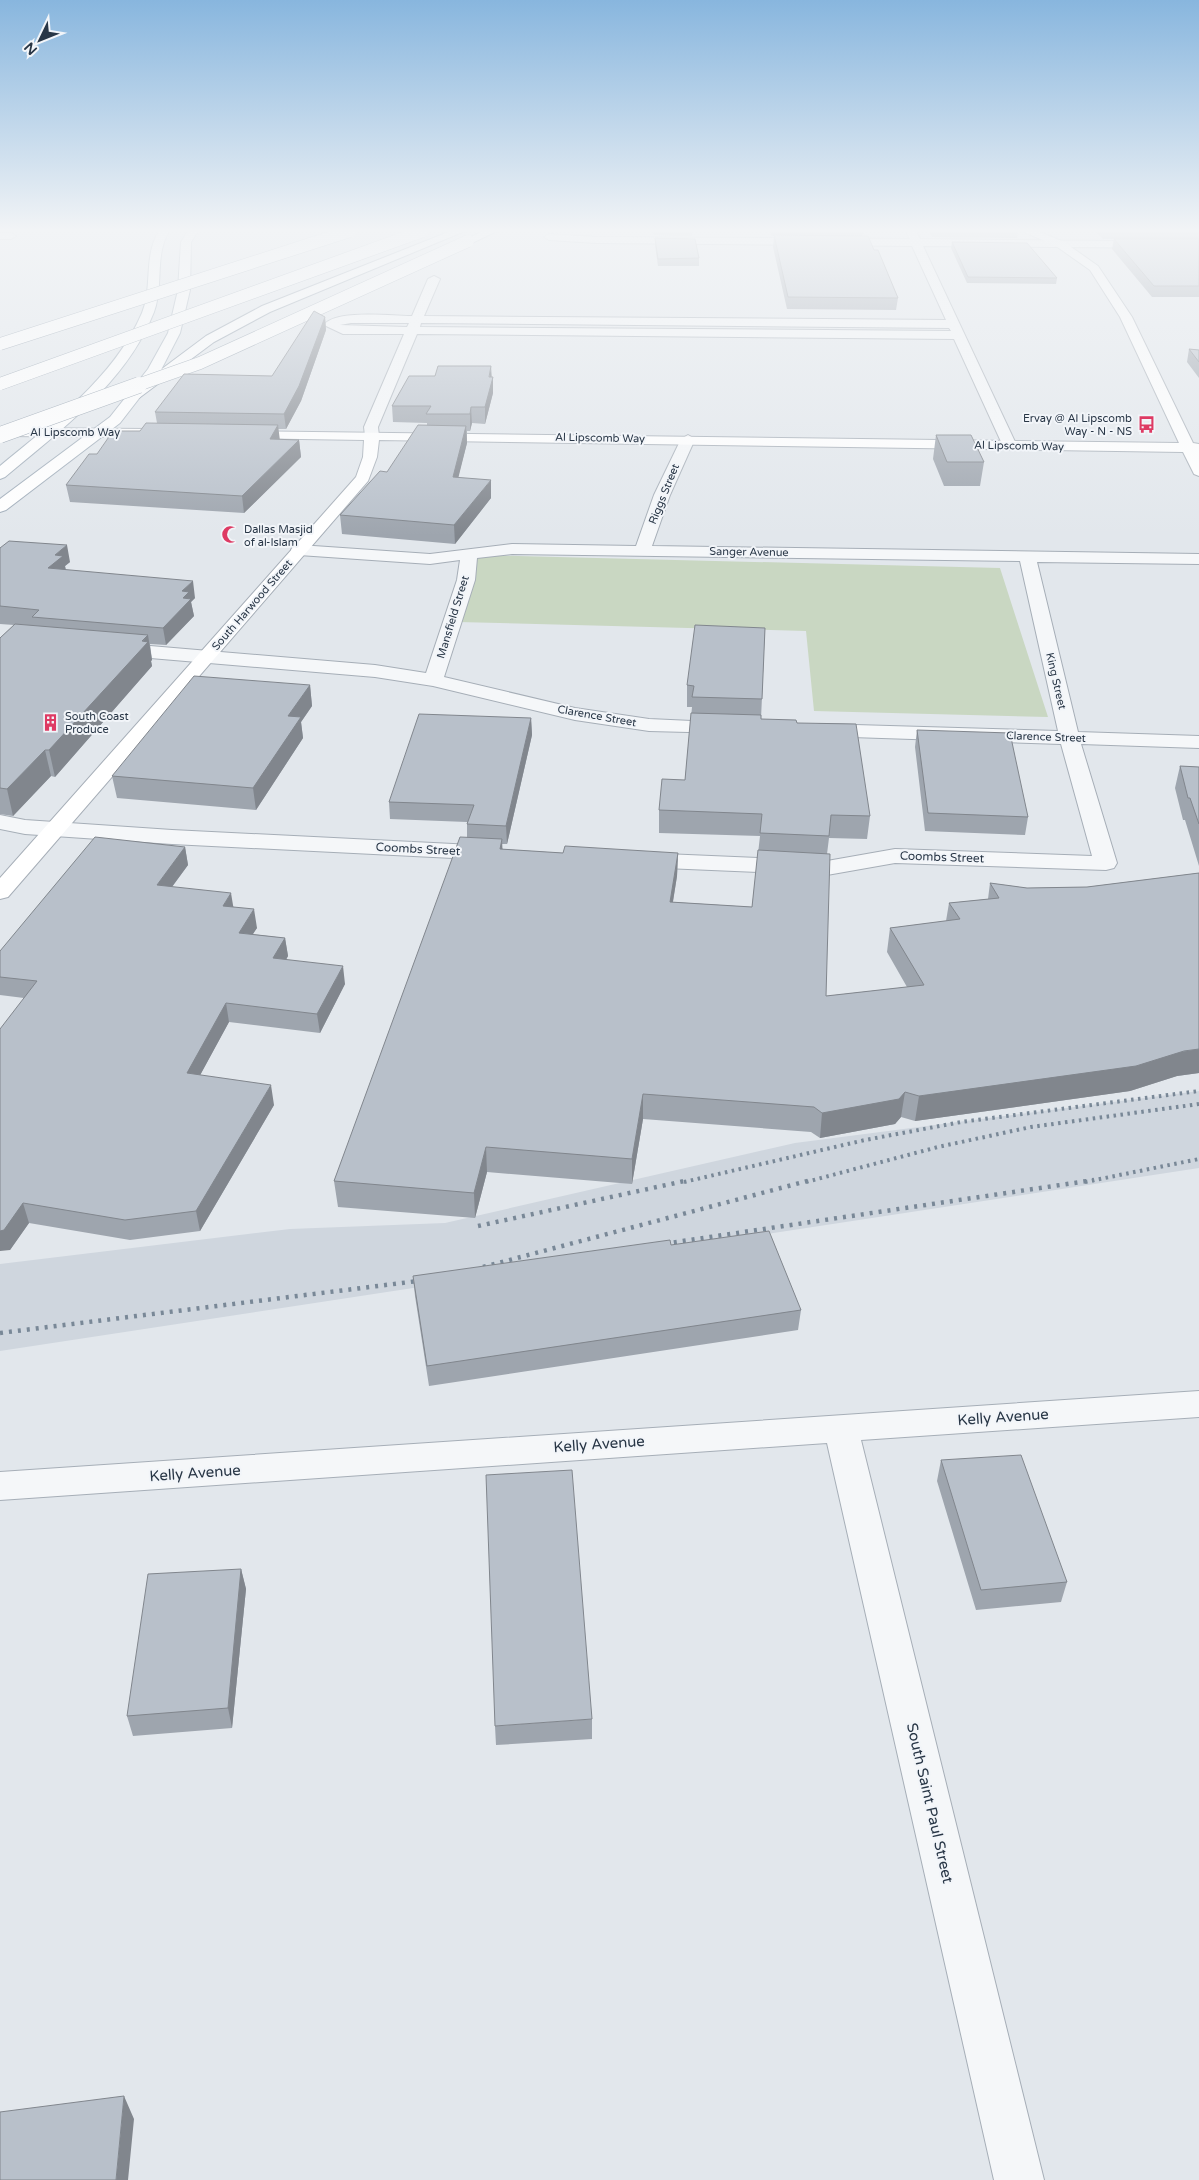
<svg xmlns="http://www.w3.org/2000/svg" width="1199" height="2180" viewBox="0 0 1199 2180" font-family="'Varela Round',sans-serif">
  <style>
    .built { fill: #cfd6de }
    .green { fill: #c9d7c2 }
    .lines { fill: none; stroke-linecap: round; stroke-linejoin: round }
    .street-casing { stroke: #a6aeb7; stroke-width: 2 }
    .secondary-casing { stroke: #a6aeb7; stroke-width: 2 }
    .primary-casing { stroke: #9facb9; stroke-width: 2 }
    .highway-casing { stroke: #8795a4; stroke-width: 2 }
    .street { fill: #f5f7f9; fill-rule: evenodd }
    .secondary { fill: #fff; fill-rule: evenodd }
    .primary { fill: #fff; fill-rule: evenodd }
    .highway { fill: #fff; fill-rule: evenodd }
    .rail-far1 { stroke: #798897; stroke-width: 4; stroke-dasharray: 2.5 4.5; stroke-linecap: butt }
    .rail { stroke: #798897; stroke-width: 4.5; stroke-dasharray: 3 6; stroke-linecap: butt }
    .highway-bridge-far1-casing { stroke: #8795a4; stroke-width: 13; stroke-linecap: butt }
    .highway-bridge-casing { stroke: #8795a4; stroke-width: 17; stroke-linecap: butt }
    .highway-bridge-far1 { stroke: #fff; stroke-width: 12 }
    .highway-bridge { stroke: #fff; stroke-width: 16 }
    .wall { fill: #9ea5ae }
    .shaded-wall { fill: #81868d }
    .building { fill: #b8c0ca; stroke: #81868d }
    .labels { text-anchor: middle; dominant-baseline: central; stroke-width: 4; stroke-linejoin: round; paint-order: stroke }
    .far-poi-label { font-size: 11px; fill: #283646; stroke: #f2f5f9; text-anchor: start }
    .far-street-label { font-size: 11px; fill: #283646; stroke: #f2f5f9 }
    .street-label { font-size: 12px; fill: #283646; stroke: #f2f5f9 }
    .near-street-label { font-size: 15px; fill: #283646; stroke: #f2f5f9 }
  </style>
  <rect width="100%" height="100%" fill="#e2e7ec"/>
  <!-- built -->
  <path class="built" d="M 1199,1091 L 1199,1168 L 0,1351 L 0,1264 L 290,1229 L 445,1223 L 795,1143 Z"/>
  <!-- green -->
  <path class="green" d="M 477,555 L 1000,568 L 1048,717 L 814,711 L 806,631 L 458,622 Z"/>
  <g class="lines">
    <defs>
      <path id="street" d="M 906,231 L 916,231 L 920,239 L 1199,242 L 1199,248 L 923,246 L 1017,446 L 1010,450 L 1003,446 L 954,339 L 417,334 L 378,427 L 379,436 L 372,440 L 365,436 L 364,427 L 404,334 L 343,334 L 324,325 C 335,309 393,316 412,316 L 428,279 L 434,276 L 440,279 L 424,316 L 946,320 L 912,246 L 596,243 L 549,240 L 544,237 L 549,234 L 596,237 L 910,239 ZM 351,323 L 409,323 L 407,327 L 340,325 ZM 421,323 L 949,328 L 951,331 L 420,327 Z
        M 0,233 L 11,233 L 16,236 L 11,239 L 0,239 Z
        M 688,435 L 695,439 L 670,495 L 652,546 L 1199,554 L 1199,564 L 1037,562 L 1078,732 L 1199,736 L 1199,748 L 1081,744 L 1117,863 L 1114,868 L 1106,870 L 895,863 L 827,875 L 641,867 L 633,865 L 630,860 L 633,855 L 641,853 L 827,861 L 895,849 L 1092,856 L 1061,744 L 821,736 L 814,734 L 811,730 L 814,726 L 821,724 L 1058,731 L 1020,561 L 512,554 L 477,558 L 475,580 L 444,677 L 575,708 L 649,719 L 735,723 L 738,727 L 735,731 L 728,733 L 649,731 L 575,720 L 433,686 L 375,677 L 115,655 L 108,653 L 106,649 L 108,645 L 115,643 L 375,665 L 426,673 L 457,580 L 460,560 L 430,564 L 299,555 L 293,554 L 291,550 L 293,546 L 299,545 L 430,554 L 512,544 L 636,546 L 654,495 L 681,439 Z
        M 0,815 L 25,820 L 172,830 L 493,846 L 501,848 L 504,853 L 501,858 L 493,860 L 172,844 L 25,834 L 0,829 Z
        M 1199,1391 L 1199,1417 L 861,1440 L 1044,2180 L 994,2180 L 827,1443 L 0,1500 L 0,1472 Z"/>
      <path id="secondary" d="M 1022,231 L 1037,231 L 1064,242 L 1098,266 L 1132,317 L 1193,443 L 1199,444 L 1199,476 L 1194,474 L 1183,452 L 379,440 L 377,457 L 368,481 L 8,897 L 0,899 L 0,878 L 356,477 L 363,457 L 364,440 L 241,438 L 236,437 L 234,434 L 236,431 L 1179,443 L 1120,317 L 1090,270 L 1056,246 Z
        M 0,428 L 150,429 L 157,433 L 150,437 L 0,436 Z"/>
      <path id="primary" d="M 159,231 L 169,231 C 154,257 164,285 154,312 C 127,382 61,430 5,477 L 0,479 L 0,466 C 53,422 114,378 142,313 C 153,286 143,257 159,231 Z
        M 188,231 L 198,231 L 191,242 L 190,290 L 180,333 L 161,370 L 120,423 L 6,510 L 0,512 L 0,499 L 110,417 L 148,369 L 168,333 L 178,290 L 181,242 Z"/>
      <path id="highway" d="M 451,231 L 465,231 L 270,312 L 214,342 L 139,398 L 129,398 L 127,395 L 206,336 L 262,306 Z
        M 483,231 L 497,231 L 472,243 L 464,243 L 463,241 Z"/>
    </defs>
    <!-- street casing -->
    <use href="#street" class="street-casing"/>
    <!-- secondary casing -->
    <use href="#secondary" class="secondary-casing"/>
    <!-- primary casing -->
    <use href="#primary" class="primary-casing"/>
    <!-- highway casing -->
    <use href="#highway" class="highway-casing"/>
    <!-- street -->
    <use href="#street" class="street"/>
    <!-- secondary -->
    <use href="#secondary" class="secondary"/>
    <!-- primary -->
    <use href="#primary" class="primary"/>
    <!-- highway -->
    <use href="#highway" class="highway"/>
    <!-- rail-far1 -->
    <path class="rail-far1" d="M 684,1182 L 865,1140 L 961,1122 L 1199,1091
      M 806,1182 L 938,1147 L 1031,1127 L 1199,1104
      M 1085,1182 L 1199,1159"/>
    <!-- rail -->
    <path class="rail" d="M 478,1226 L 689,1180
      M 656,1245 L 1094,1180
      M 483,1267 L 811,1180
      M 0,1333 L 426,1280"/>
    <defs>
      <path id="highway-bridge-far1" d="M 0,344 L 350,231
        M 0,384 L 423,231
        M 135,386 L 200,363 L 468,241"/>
      <path id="highway-bridge" d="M 0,435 L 139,385"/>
    </defs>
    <!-- highway-bridge-far1 casing -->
    <use href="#highway-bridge-far1" class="highway-bridge-far1-casing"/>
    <!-- highway-bridge casing -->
    <use href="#highway-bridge" class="highway-bridge-casing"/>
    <!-- highway-bridge-far1 -->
    <use href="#highway-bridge-far1" class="highway-bridge-far1"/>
    <!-- highway-bridge -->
    <use href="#highway-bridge" class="highway-bridge"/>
  </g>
  <!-- wall -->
  <path class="wall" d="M 653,231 L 692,231 L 692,236 L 654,235 Z
    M 770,231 L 864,231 L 863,236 L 874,250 L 898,298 L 896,310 L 787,309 L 773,247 L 774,236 L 771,236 Z
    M 928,231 L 1018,231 L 1017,238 L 932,237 Z
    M 1095,231 L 1199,231 L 1199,297 L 1152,297 L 1112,249 L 1114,239 L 1103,239 Z
    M 655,238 L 699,258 L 699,266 L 658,266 L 655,245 Z
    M 952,242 L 1057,278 L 1056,284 L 967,283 L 951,248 Z
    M 325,317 L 326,330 L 301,401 L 286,429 L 278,429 L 279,440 L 299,440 L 301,457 L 244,513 L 70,502 L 66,485 L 97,454 L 157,423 L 155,412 L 272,376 Z
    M 1189,349 L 1199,350 L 1199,378 L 1187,362 Z
    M 492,377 L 493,377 L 493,393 L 485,424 L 472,423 L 470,431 L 467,431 L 467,443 L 458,477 L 491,498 L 455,544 L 342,534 L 340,515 L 387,472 L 427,425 L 427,423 L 393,422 L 392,406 Z
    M 936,435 L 984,462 L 980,486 L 944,486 L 933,459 Z
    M 0,548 L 70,562 L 65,566 L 66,570 L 195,598 L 191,602 L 194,616 L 166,645 L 150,644 L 152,660 L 151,661 L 152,666 L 55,777 L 51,776 L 13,816 L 0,814 L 0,638 L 14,625 L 0,624 Z
    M 765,628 L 761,719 L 797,723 L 870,816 L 867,839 L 829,838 L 827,854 L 826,996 L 907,987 L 887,952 L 890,928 L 946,921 L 949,903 L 988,899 L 990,883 L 1027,888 L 1087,887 L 1199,873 L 1199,1073 L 1177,1076 L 1130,1091 L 915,1121 L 901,1117 L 895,1124 L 820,1138 L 811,1132 L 643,1119 L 632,1184 L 487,1172 L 475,1218 L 338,1207 L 334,1181 L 467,837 L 467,822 L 390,819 L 389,802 L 531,718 L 532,735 L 507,844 L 502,844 L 502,849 L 563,853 L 678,853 L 677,876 L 673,902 L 752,907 L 760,836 L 659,833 L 659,810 L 685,780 L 692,707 L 687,707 L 687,685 Z
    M 310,685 L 312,706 L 301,722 L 303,738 L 256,810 L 117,798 L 112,776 Z
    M 917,730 L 1028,817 L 1025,835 L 925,831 L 915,747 Z
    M 1180,766 L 1199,767 L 1199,866 L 1185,820 L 1183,820 L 1175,788 Z
    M 185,847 L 188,865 L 172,887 L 234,907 L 257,928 L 252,934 L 285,938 L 288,956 L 286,960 L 345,984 L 320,1033 L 229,1022 L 200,1075 L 274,1105 L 200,1231 L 130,1240 L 29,1223 L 10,1250 L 24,998 L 0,995 L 0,951 Z
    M 671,1245 L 801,1310 L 798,1330 L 429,1386 L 415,1296 L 413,1276 Z
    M 941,1460 L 1067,1582 L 1061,1602 L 976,1610 L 937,1481 Z
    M 241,1569 L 246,1589 L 232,1728 L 133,1736 L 127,1716 Z
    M 592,1719 L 592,1739 L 496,1745 L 495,1726 Z"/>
  <!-- shaded-wall -->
  <path class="shaded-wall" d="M 325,317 L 326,330 L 301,401 L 286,429 L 284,414 Z
    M 491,366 L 492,381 L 493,377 L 493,393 L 485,424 L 485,407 Z
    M 471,407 L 472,423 L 470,431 L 470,414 Z
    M 278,425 L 280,441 L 270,439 Z
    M 466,426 L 467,443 L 454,495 L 453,477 Z
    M 299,440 L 301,457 L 244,513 L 242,496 Z
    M 491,480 L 491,498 L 455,544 L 454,525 Z
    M 67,545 L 70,562 L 65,566 L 66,572 L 48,568 L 55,555 Z
    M 193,581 L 195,598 L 191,602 L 194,616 L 166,645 L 163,628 L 182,591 Z
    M 148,635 L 152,660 L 151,661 L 152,666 L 55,777 L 49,750 Z
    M 310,685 L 312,706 L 301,722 L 303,738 L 256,810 L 253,788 L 288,716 Z
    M 531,718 L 532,735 L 507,844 L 506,826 Z
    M 45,750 L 51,776 L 13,816 L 7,789 Z
    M 502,839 L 503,862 L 500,849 Z
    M 185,847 L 188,865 L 160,903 L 157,885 Z
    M 678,853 L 677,876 L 669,925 L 670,902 Z
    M 231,893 L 234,911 L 223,906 Z
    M 254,909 L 257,928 L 242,951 L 239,933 Z
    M 285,938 L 288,956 L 276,977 L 273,958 Z
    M 343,966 L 345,984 L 320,1033 L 317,1014 Z
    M 226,1003 L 229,1022 L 191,1092 L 187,1073 Z
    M 1199,1049 L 1199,1073 L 1177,1076 L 1130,1091 L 915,1121 L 919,1096 Z
    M 271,1085 L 274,1105 L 200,1231 L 196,1211 Z
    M 905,1092 L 901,1117 L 895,1124 L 820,1138 L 822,1113 Z
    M 643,1094 L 643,1119 L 632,1184 L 632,1159 Z
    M 486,1147 L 487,1172 L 475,1218 L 474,1193 Z
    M 23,1203 L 29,1223 L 10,1250 L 0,1251 L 0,1231 Z
    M 241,1569 L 246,1589 L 232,1728 L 228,1708 Z
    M 124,2096 L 134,2119 L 128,2180 L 116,2180 Z"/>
  <!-- building -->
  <path class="building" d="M 774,235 L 868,236 L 874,250 L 878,250 L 898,298 L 788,297 Z
    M 655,238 L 695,239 L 699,258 L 658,259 Z
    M 1114,239 L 1199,239 L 1199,286 L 1154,286 Z
    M 952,242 L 1027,243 L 1057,278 L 968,277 Z
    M 314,311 L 325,317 L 299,386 L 284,414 L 155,412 L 184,374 L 272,376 Z
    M 1189,349 L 1199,350 L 1199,362 Z
    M 438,366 L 491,366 L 489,377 L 493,377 L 485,407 L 471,407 L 470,414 L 426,414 L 431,406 L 392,406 L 409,376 L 435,376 Z
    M 146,423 L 278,425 L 270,439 L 299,440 L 242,496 L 66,485 L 89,454 L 97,454 L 113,431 L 140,431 Z
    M 418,425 L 466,426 L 453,477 L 491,480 L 454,525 L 340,515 L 380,471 L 387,472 Z
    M 936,435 L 971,435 L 984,462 L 947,462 Z
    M 9,541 L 67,545 L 55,555 L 63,556 L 48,568 L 193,581 L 182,591 L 189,592 L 183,598 L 191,599 L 163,628 L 32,617 L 39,610 L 0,606 L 0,548 Z
    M 15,624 L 148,635 L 142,641 L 148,642 L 49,750 L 45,750 L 7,789 L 0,788 L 0,638 Z
    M 695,625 L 765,628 L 762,699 L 692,697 L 694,686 L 687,685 Z
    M 194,676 L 310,685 L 288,716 L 301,717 L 253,788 L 112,776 Z
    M 691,713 L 761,715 L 761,719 L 796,720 L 797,723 L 856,724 L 870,816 L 831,815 L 829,836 L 760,833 L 762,814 L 659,810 L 662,779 L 685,780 Z
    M 419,714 L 531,718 L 506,826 L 467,824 L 474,805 L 389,802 Z
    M 917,730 L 1010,733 L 1028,817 L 928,813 Z
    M 1180,766 L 1199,767 L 1199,824 L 1190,798 L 1188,798 Z
    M 95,837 L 185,847 L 157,885 L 231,893 L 223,906 L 254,909 L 239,933 L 285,938 L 273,958 L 343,966 L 317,1014 L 226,1003 L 187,1073 L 271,1085 L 196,1211 L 125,1220 L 23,1203 L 4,1230 L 0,1231 L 0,1029 L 37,981 L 0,977 L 0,951 Z
    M 460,837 L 502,839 L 500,849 L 563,853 L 565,846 L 678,853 L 670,902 L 752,907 L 758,850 L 830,854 L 826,996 L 924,985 L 890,928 L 960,919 L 949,903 L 999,898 L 990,883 L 1027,888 L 1087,887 L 1199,873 L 1199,1049 L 1184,1051 L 1136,1066 L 919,1096 L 905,1092 L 899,1099 L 822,1113 L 814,1107 L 643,1094 L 632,1159 L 486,1147 L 474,1193 L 334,1181 Z
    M 769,1231 L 801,1310 L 427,1366 L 413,1276 L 670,1240 L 671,1245 Z
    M 1021,1455 L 1067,1582 L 981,1590 L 941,1460 Z
    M 572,1470 L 592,1719 L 495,1726 L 486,1475 Z
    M 241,1569 L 228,1708 L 127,1716 L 148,1574 Z
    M 124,2096 L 116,2180 L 0,2180 L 0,2112 Z"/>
  <!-- sky -->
  <linearGradient id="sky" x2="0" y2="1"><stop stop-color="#88b6de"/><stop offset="0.43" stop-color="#f2f4f6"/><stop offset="1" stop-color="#f2f4f6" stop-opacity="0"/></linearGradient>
  <rect width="1199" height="536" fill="url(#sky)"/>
  <!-- icons -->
  <defs>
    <symbol id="bus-bare" viewBox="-9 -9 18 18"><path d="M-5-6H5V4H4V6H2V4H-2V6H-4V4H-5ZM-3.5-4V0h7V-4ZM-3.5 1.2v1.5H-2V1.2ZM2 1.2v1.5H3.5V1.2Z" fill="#de3a63" stroke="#f2f5f9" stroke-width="2.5" paint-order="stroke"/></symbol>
    <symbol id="mosque-bare" viewBox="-9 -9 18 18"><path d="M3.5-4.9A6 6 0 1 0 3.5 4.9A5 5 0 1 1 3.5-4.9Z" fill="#de3a63" stroke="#f2f5f9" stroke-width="2.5" paint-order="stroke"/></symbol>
    <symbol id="building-bare" viewBox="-9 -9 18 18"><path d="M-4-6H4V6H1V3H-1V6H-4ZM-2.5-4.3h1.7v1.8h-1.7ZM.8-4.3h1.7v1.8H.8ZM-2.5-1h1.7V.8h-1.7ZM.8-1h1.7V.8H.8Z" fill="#de3a63" stroke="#f2f5f9" stroke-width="2.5" paint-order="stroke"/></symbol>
  </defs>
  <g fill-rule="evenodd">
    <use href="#bus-bare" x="1134" y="412" width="25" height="25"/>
    <use href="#mosque-bare" x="218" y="522" width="25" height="25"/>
    <use href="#building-bare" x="38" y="710" width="25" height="25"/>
  </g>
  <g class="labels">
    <!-- far-poi labels -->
    <g class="far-poi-label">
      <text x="1132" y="418" text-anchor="end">Ervay @ Al Lipscomb<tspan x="1132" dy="13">Way - N - NS</tspan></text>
      <text x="244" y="529">Dallas Masjid<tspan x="244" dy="13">of al-Islam</tspan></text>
      <text x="65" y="716">South Coast<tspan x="65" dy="13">Produce</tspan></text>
    </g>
    <!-- far-street labels -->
    <g class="far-street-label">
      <text x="75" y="432">Al Lipscomb Way</text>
      <text transform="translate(600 438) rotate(1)">Al Lipscomb Way</text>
      <text transform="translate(1019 446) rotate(1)">Al Lipscomb Way</text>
      <text transform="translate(664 494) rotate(-68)">Riggs Street</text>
      <text transform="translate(749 552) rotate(1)">Sanger Avenue</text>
      <text transform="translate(252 605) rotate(-49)">South Harwood Street</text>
      <text transform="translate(453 617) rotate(-73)">Mansfield Street</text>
      <text transform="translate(1056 681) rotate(77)">King Street</text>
      <text transform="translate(597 716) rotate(10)">Clarence Street</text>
      <text transform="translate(1046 737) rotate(2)">Clarence Street</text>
    </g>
    <!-- street labels -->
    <g class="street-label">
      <text transform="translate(418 849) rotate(3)">Coombs Street</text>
      <text transform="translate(942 857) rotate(2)">Coombs Street</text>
    </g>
    <!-- near-street labels -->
    <g class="near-street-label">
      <text transform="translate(1003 1417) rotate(-4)">Kelly Avenue</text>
      <text transform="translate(599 1444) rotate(-4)">Kelly Avenue</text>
      <text transform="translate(195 1473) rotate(-4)">Kelly Avenue</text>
      <text transform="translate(930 1803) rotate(77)">South Saint Paul Street</text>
    </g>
  </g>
  <!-- north arrow -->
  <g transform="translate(40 40) rotate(227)" stroke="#f2f5f9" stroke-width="4" paint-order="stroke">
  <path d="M0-4L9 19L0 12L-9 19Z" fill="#283646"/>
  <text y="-8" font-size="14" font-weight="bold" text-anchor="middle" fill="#283646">N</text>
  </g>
</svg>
